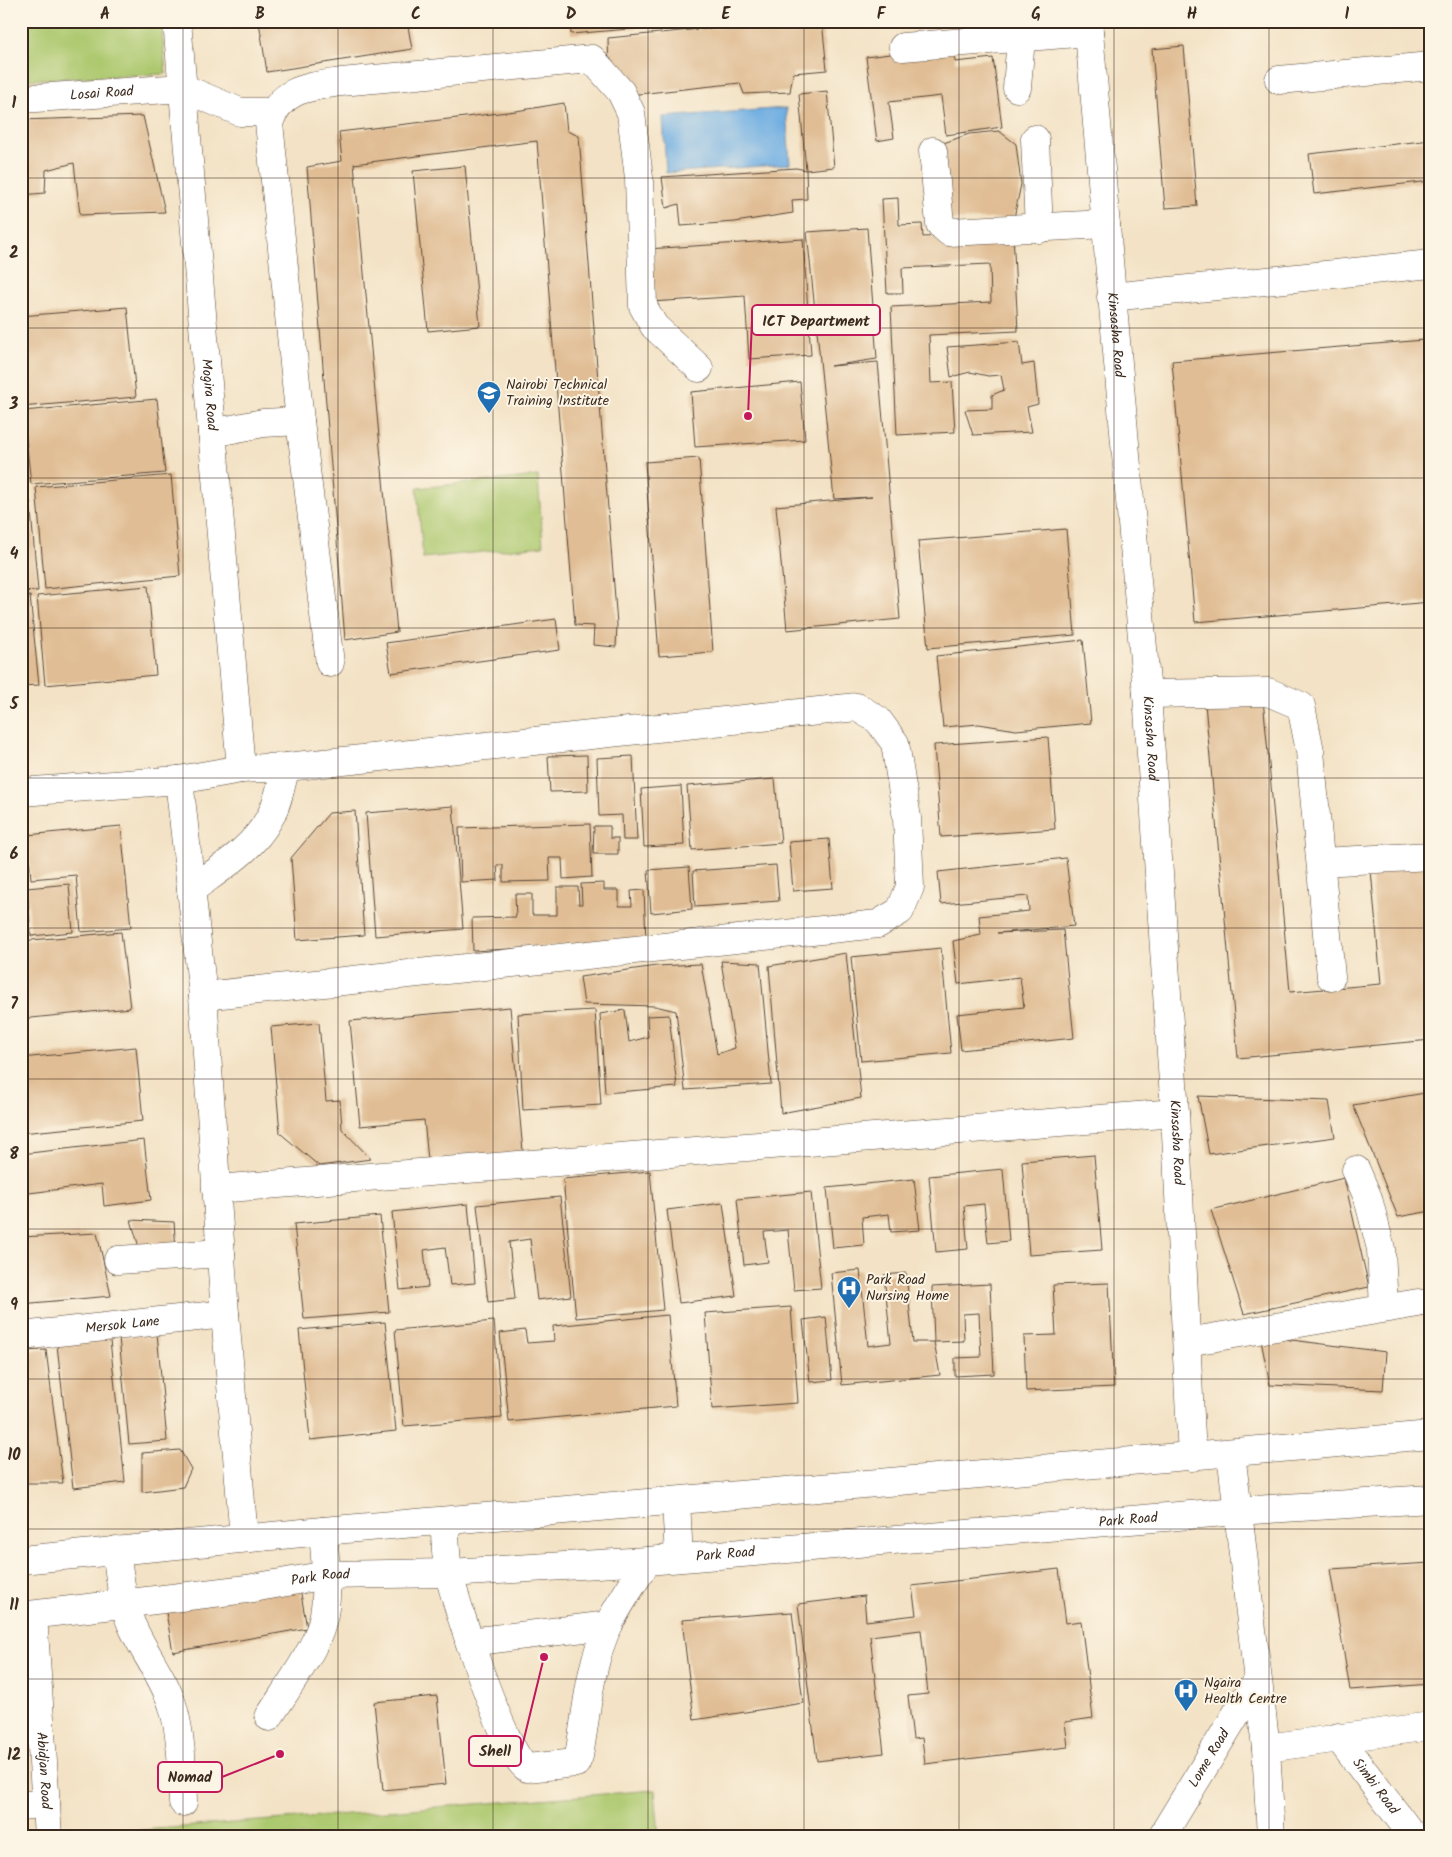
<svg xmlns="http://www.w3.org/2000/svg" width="1452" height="1857" viewBox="0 0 1452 1857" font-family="Kalam,sans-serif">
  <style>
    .green { fill: #adc970; stroke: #747a47 }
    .water { fill: #6faee2; stroke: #556c80 }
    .building { fill: #e0bd94 }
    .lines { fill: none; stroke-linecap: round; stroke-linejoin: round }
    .minor-casing { stroke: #574637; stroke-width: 29 }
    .major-casing { stroke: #574637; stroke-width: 29 }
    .minor { stroke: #fff; stroke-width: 28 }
    .major { stroke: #fff; stroke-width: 28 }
    .grid { fill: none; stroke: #3b2a1e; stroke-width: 1; stroke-opacity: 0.55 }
    .labels { text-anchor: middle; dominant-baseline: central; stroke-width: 4; stroke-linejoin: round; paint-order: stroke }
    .street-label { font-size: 14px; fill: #3b2a1e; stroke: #fcf5e5 }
    .poi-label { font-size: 14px; fill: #3b2a1e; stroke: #fcf5e5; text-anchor: start }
    .leader { fill: none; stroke: #c2185b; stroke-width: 2 }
    .callout-dot { fill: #c2185b; stroke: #fcf5e5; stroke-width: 2 }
    .callout { fill: #fcf5e5; stroke: #c2185b; stroke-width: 2 }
    .callout-label { font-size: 15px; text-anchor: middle; font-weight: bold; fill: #3b2a1e }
    .neatline { fill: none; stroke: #3b2a1e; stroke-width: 2 }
    .grid-label { font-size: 16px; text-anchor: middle; font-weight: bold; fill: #3b2a1e }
  </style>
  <rect width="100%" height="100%" fill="#fcf5e5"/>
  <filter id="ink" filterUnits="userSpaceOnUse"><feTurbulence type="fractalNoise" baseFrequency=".02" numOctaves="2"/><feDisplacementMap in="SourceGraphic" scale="10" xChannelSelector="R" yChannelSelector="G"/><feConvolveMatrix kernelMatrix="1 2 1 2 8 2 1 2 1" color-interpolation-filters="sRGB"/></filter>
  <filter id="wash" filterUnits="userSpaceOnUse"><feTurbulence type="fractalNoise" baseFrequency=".0096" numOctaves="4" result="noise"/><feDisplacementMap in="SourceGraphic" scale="20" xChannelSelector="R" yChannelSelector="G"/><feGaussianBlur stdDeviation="1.12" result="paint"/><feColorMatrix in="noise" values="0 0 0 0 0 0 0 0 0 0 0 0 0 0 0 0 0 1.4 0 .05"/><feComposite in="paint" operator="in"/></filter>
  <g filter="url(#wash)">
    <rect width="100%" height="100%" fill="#f3e2c5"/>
    <!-- green -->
    <path class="green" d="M 21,21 L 161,21 L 166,74 L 21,80 Z
      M 538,476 L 543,546 L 423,558 L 417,488 Z
      M 655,1790 L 659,1836 L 67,1836 Z"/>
    <!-- water -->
    <path class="water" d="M 786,108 L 790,164 L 666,173 L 663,117 Z"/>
    <g id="blocks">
      <!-- building -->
      <path class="building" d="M 407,21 L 412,49 L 267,72 L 259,22 Z
        M 570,21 L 697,21 L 697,23 L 571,34 Z
        M 785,21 L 822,21 L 827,70 L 793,73 L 790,92 L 744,94 L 740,83 L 638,94 L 609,73 L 608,38 Z
        M 954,46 L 955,62 L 993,58 L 1002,127 L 946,135 L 941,96 L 889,102 L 894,138 L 877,141 L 866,57 Z
        M 1184,46 L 1197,206 L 1165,208 L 1152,49 Z
        M 827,91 L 834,167 L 806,170 L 799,94 Z
        M 564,103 L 567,131 L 579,136 L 617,624 L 616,647 L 593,645 L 594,626 L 575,625 L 537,141 L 354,164 L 397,632 L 345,640 L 307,167 L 342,161 L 339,132 L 516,111 Z
        M 143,116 L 165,212 L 80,215 L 74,163 L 46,170 L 45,193 L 21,195 L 21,120 Z
        M 999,131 L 1016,144 L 1021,184 L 1014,218 L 945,220 L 938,145 L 969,134 Z
        M 1431,140 L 1431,181 L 1314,194 L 1309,154 Z
        M 465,166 L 480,326 L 428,331 L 413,171 Z
        M 796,168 L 806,170 L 807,199 L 792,200 L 793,213 L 735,222 L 681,226 L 679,204 L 666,208 L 662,177 Z
        M 898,198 L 899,225 L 922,224 L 923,237 L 1013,232 L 1018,331 L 929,335 L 931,383 L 952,382 L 955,432 L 897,435 L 891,307 L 991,302 L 990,264 L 902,268 L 903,293 L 887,293 L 882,199 Z
        M 867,228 L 877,359 L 830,366 L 878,362 L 900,619 L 787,630 L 776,506 L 872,497 L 834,499 L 807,232 Z
        M 803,239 L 811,355 L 749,359 L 745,296 L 651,302 L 647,249 Z
        M 127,307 L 136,397 L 21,407 L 21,316 Z
        M 1424,340 L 1431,409 L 1431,602 L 1195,622 L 1172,361 Z
        M 1019,342 L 1022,365 L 1034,363 L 1038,404 L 1027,407 L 1032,432 L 973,435 L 965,410 L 992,409 L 992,395 L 1004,390 L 1001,375 L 988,376 L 970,372 L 951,377 L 947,347 Z
        M 800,382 L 805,440 L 695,447 L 691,392 Z
        M 157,399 L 165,473 L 31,484 L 23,411 Z
        M 699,458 L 713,652 L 659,656 L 645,462 Z
        M 21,461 L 26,497 L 21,498 Z
        M 171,475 L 180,576 L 45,589 L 36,487 Z
        M 30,501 L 38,591 L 21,592 L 21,502 Z
        M 1066,529 L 1075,635 L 928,648 L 918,541 Z
        M 148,586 L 156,675 L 45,685 L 37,596 Z
        M 30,596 L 39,685 L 21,686 L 21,597 Z
        M 556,619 L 560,650 L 391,673 L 386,643 Z
        M 1083,640 L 1091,723 L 1016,730 L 979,724 L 943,727 L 936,656 Z
        M 1263,699 L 1290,992 L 1381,984 L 1371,870 L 1430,864 L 1431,1040 L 1238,1058 L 1205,704 Z
        M 1048,737 L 1055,829 L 941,837 L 934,745 Z
        M 587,755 L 588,791 L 550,792 L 548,756 Z
        M 633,756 L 637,840 L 623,840 L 622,815 L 599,816 L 597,758 Z
        M 775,779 L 781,843 L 692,850 L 687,786 Z
        M 681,786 L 684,845 L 644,847 L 641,789 Z
        M 453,806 L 463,929 L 375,936 L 366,813 Z
        M 355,811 L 364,935 L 297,940 L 291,858 L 329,813 Z
        M 590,824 L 592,877 L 563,879 L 562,858 L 549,858 L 550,881 L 503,882 L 503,865 L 497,865 L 498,880 L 461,882 L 459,828 Z
        M 121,826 L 131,928 L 81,932 L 76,875 L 31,879 L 27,835 Z
        M 594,826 L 610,826 L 610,838 L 618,838 L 618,854 L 593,854 Z
        M 829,839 L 833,888 L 793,891 L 789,842 Z
        M 1066,858 L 1074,926 L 997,933 L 1063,930 L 1074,1038 L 961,1050 L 957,1014 L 1024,1007 L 1020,977 L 958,984 L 953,941 L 981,935 L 979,916 L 1029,911 L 1028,896 L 941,904 L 938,872 Z
        M 776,865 L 779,901 L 695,907 L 693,871 Z
        M 689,867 L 692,909 L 651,913 L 648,870 Z
        M 604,883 L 604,890 L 619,890 L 619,906 L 632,906 L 631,891 L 644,890 L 646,941 L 473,951 L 472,918 L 516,917 L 515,894 L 532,894 L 532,915 L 557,915 L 557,887 L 578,887 L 579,904 L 582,904 L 581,884 Z
        M 69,884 L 73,932 L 31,936 L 27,888 Z
        M 121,932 L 130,1008 L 21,1019 L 21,941 Z
        M 941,948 L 951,1053 L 861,1061 L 851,957 Z
        M 846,953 L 861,1098 L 781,1113 L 769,966 Z
        M 721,961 L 760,963 L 771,1084 L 685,1090 L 676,1011 L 655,1006 L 584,1004 L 580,977 L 656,966 L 701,964 L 717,1054 L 735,1048 Z
        M 510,1007 L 523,1152 L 428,1160 L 424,1120 L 360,1126 L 350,1021 Z
        M 595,1010 L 601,1105 L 523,1110 L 518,1014 Z
        M 625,1010 L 629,1042 L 648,1037 L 647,1016 L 669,1015 L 677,1087 L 605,1093 L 600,1014 Z
        M 319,1023 L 326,1101 L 340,1100 L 342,1129 L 371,1159 L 319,1166 L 280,1133 L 271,1027 Z
        M 136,1047 L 143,1121 L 21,1133 L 21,1058 Z
        M 1431,1092 L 1431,1211 L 1398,1217 L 1353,1105 Z
        M 1198,1096 L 1329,1101 L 1335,1137 L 1209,1154 Z
        M 144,1140 L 151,1200 L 104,1206 L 102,1184 L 21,1194 L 21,1154 Z
        M 1094,1155 L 1102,1250 L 1029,1255 L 1022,1161 Z
        M 1003,1169 L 1009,1241 L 988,1243 L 984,1204 L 964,1206 L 968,1249 L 936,1252 L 929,1176 Z
        M 650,1171 L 663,1310 L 576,1318 L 563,1179 Z
        M 1344,1178 L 1369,1287 L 1244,1314 L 1211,1210 Z
        M 914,1179 L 920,1230 L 891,1232 L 889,1214 L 862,1217 L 864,1245 L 833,1248 L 827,1188 Z
        M 811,1192 L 821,1288 L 794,1290 L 788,1230 L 764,1232 L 768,1262 L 744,1265 L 737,1199 Z
        M 560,1197 L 571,1296 L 537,1300 L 530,1239 L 509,1242 L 515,1299 L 488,1302 L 477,1205 Z
        M 723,1203 L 736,1296 L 679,1303 L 667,1210 Z
        M 468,1204 L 475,1283 L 450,1285 L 445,1247 L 424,1250 L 428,1287 L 400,1290 L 392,1212 Z
        M 380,1216 L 389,1312 L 304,1319 L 294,1224 Z
        M 131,1220 L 174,1222 L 176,1251 L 141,1254 Z
        M 97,1233 L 111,1296 L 21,1304 L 21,1237 Z
        M 860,1270 L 868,1346 L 891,1343 L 884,1275 L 906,1273 L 913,1342 L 934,1342 L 932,1287 L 990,1284 L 994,1374 L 955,1376 L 955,1358 L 981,1357 L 979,1313 L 963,1314 L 964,1341 L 934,1342 L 940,1375 L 842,1385 L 831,1273 Z
        M 1109,1283 L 1114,1387 L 1026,1391 L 1024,1336 L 1056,1335 L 1053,1285 Z
        M 791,1307 L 798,1403 L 712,1409 L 705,1313 Z
        M 668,1315 L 676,1406 L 509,1422 L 500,1333 L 525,1330 L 527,1343 L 554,1341 L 553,1326 Z
        M 826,1317 L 832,1380 L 810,1382 L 803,1320 Z
        M 494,1321 L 502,1418 L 404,1426 L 395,1330 Z
        M 385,1322 L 396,1431 L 310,1440 L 299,1330 Z
        M 109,1331 L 125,1482 L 73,1488 L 56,1336 Z
        M 157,1333 L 167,1441 L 129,1444 L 119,1337 Z
        M 1260,1336 L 1386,1352 L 1383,1390 L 1270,1385 Z
        M 46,1350 L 63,1483 L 21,1483 L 21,1351 Z
        M 180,1450 L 191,1469 L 183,1487 L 142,1492 L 142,1453 Z
        M 1431,1563 L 1431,1684 L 1350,1690 L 1330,1569 Z
        M 1059,1569 L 1066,1623 L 1081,1621 L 1093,1718 L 1065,1722 L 1068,1747 L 925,1764 L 922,1738 L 913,1739 L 908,1696 L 928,1694 L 921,1630 L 870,1636 L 884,1753 L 817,1761 L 798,1604 L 864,1596 L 866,1621 L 916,1615 L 912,1586 Z
        M 299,1583 L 307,1628 L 173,1652 L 165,1607 Z
        M 792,1612 L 803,1703 L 694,1720 L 682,1620 Z
        M 437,1696 L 446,1784 L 383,1790 L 374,1702 Z"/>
    </g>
  </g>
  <g filter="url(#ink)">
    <use href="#blocks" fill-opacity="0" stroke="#574637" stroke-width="1"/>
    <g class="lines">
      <defs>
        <g id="minor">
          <path id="s1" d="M 177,21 L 241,769"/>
          <path id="s2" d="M 1088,21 L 1147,694 L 1175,1113 L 1192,1457"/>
          <path d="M 903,47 L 1089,32"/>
          <path d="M 1279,80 L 1431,66"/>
          <path d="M 1017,88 L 1021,37"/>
          <path id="s3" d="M 21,99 L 183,88 L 240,112 L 273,112"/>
          <path d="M 1035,139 L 1039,229"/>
          <path d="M 933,151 L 940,224 L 949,232 L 1106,224"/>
          <path d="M 1111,297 L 1431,264"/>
          <path d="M 300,421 L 269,123 C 281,88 309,87 341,82 L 592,59 L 621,92 L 631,113 L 639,178 L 643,306 L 654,326 L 699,368"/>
          <path d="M 212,433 L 263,423 L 300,421 L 330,663"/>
          <path d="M 1147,694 L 1268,692 L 1301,706 L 1310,751 L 1331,977"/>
          <path d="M 179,780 L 203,996 L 225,1314 L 244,1538"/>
          <path d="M 21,792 L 179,780 L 241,769 L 286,767 L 857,707 L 878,720 L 895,743 L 907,818 L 910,887 L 900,911 L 878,924 L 203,996"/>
          <path d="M 1321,862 L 1431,856"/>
          <path d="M 191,890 C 219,869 252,850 269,819 C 278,804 281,784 286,767"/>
          <path d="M 1356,1170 L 1368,1198 L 1381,1249 L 1384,1308"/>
          <path d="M 216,1189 L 1175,1113"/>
          <path d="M 118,1260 L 221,1253"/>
          <path id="s4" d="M 21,1336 L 225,1314"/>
          <path d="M 1187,1342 L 1418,1303"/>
          <path d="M 1231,1453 L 1266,1748 L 1271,1836"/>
          <path d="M 676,1501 L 679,1558"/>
          <path d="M 444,1521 C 446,1538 445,1557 449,1574 C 456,1604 505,1757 527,1768 L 576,1763 L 579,1756 C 587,1712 589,1665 609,1624 C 620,1602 635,1581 647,1561"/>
          <path d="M 116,1550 C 120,1577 122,1607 135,1632 C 147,1657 165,1680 173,1707 C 182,1738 182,1769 183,1802"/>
          <path id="s5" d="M 33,1615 L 48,1836"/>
          <path d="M 469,1642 L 609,1625"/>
          <path d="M 269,1717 C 284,1693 316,1649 322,1623 C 330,1594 325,1561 323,1531"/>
          <path id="s6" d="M 1338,1737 L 1413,1836"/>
          <path d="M 1266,1748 L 1431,1726"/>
          <path d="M 21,1806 L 46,1803"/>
          <path id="s7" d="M 1162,1836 L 1257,1680"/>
        </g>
        <g id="major">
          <path d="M 21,1560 L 323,1531 L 1431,1435"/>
          <path id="s8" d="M 21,1616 L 247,1589 L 327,1575 L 449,1573 L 647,1561 L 1237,1511 L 1431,1499"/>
        </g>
      </defs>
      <!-- minor casing -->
      <use href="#minor" class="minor-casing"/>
      <!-- major casing -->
      <use href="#major" class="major-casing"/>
      <!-- minor -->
      <use href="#minor" class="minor"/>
      <!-- major -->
      <use href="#major" class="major"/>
    </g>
  </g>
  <!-- grid -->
  <path class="grid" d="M 183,21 L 183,1836M 338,21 L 338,1836M 493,21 L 493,1836M 648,21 L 648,1836M 804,21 L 804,1836M 959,21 L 959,1836M 1114,21 L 1114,1836M 1269,21 L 1269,1836M 21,178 L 1431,178M 21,328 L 1431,328M 21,478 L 1431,478M 21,628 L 1431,628M 21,778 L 1431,778M 21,928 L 1431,928M 21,1079 L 1431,1079M 21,1229 L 1431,1229M 21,1379 L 1431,1379M 21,1529 L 1431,1529M 21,1679 L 1431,1679"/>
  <!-- icons -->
  <defs>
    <symbol id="university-pin" viewBox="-11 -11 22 30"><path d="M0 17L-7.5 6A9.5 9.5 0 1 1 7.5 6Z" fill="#1f6fb2" stroke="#fcf5e5"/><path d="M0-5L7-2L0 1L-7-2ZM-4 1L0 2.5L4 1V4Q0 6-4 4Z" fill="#fff"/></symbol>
    <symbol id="hospital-pin" viewBox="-11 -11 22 30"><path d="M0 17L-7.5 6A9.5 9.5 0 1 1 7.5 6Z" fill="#1f6fb2" stroke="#fcf5e5"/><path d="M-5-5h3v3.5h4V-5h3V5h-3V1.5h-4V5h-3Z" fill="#fff"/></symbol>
  </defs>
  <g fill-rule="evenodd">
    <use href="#university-pin" x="475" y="379" width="28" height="38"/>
    <use href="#hospital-pin" x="835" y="1274" width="28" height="38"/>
    <use href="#hospital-pin" x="1172" y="1677" width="28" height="38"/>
  </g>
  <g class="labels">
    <!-- street labels -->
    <g class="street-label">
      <text stroke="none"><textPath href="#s3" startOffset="81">Losai Road</textPath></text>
      <text stroke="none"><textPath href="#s2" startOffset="315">Kinsasha Road</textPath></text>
      <text stroke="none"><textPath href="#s1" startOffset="375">Mogira Road</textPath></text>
      <text stroke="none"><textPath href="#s2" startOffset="720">Kinsasha Road</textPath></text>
      <text stroke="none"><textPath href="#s2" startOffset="1125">Kinsasha Road</textPath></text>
      <text stroke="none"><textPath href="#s4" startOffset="102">Mersok Lane</textPath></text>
      <text stroke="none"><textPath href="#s8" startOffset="1112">Park Road</textPath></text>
      <text stroke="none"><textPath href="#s8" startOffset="708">Park Road</textPath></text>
      <text stroke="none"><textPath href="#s8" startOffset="302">Park Road</textPath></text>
      <text stroke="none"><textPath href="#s7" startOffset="91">Lome Road</textPath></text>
      <text stroke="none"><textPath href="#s5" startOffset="156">Abidjan Road</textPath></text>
      <text stroke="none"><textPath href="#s6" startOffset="62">Simbi Road</textPath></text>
    </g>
    <!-- poi labels -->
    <g class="poi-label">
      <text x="506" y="385">Nairobi Technical<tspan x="506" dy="16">Training Institute</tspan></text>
      <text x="866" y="1280">Park Road<tspan x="866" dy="16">Nursing Home</tspan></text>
      <text x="1204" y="1683">Ngaira<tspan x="1204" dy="16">Health Centre</tspan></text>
    </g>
  </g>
  <!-- callouts -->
  <path class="leader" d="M748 416L752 320M544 1657L521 1751M280 1754L222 1777"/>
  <g class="callout-dot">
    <circle cx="748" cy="416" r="5"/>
    <circle cx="544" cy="1657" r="5"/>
    <circle cx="280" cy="1754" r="5"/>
  </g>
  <g class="callout">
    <rect x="752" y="305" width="128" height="30" rx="5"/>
    <rect x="469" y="1736" width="52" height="30" rx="5"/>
    <rect x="158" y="1762" width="64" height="30" rx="5"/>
  </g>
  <g class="callout-label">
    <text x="816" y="326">ICT Department</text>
    <text x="495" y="1756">Shell</text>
    <text x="190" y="1782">Nomad</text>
  </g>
  <!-- margin -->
  <rect width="1452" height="1857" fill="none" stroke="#fcf5e5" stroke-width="55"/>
  <rect x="28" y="28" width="1396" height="1802" class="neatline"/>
  <g class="grid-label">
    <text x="105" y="19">A</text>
    <text x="260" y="19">B</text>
    <text x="416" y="19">C</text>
    <text x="571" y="19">D</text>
    <text x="726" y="19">E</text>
    <text x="881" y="19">F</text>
    <text x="1036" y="19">G</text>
    <text x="1192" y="19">H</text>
    <text x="1347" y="19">I</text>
    <text x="14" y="108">1</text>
    <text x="14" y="258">2</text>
    <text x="14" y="409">3</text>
    <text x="14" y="559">4</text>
    <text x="14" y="709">5</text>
    <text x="14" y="859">6</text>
    <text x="14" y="1009">7</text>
    <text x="14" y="1159">8</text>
    <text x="14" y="1310">9</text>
    <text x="14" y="1460">10</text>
    <text x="14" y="1610">11</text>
    <text x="14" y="1760">12</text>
  </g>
</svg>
